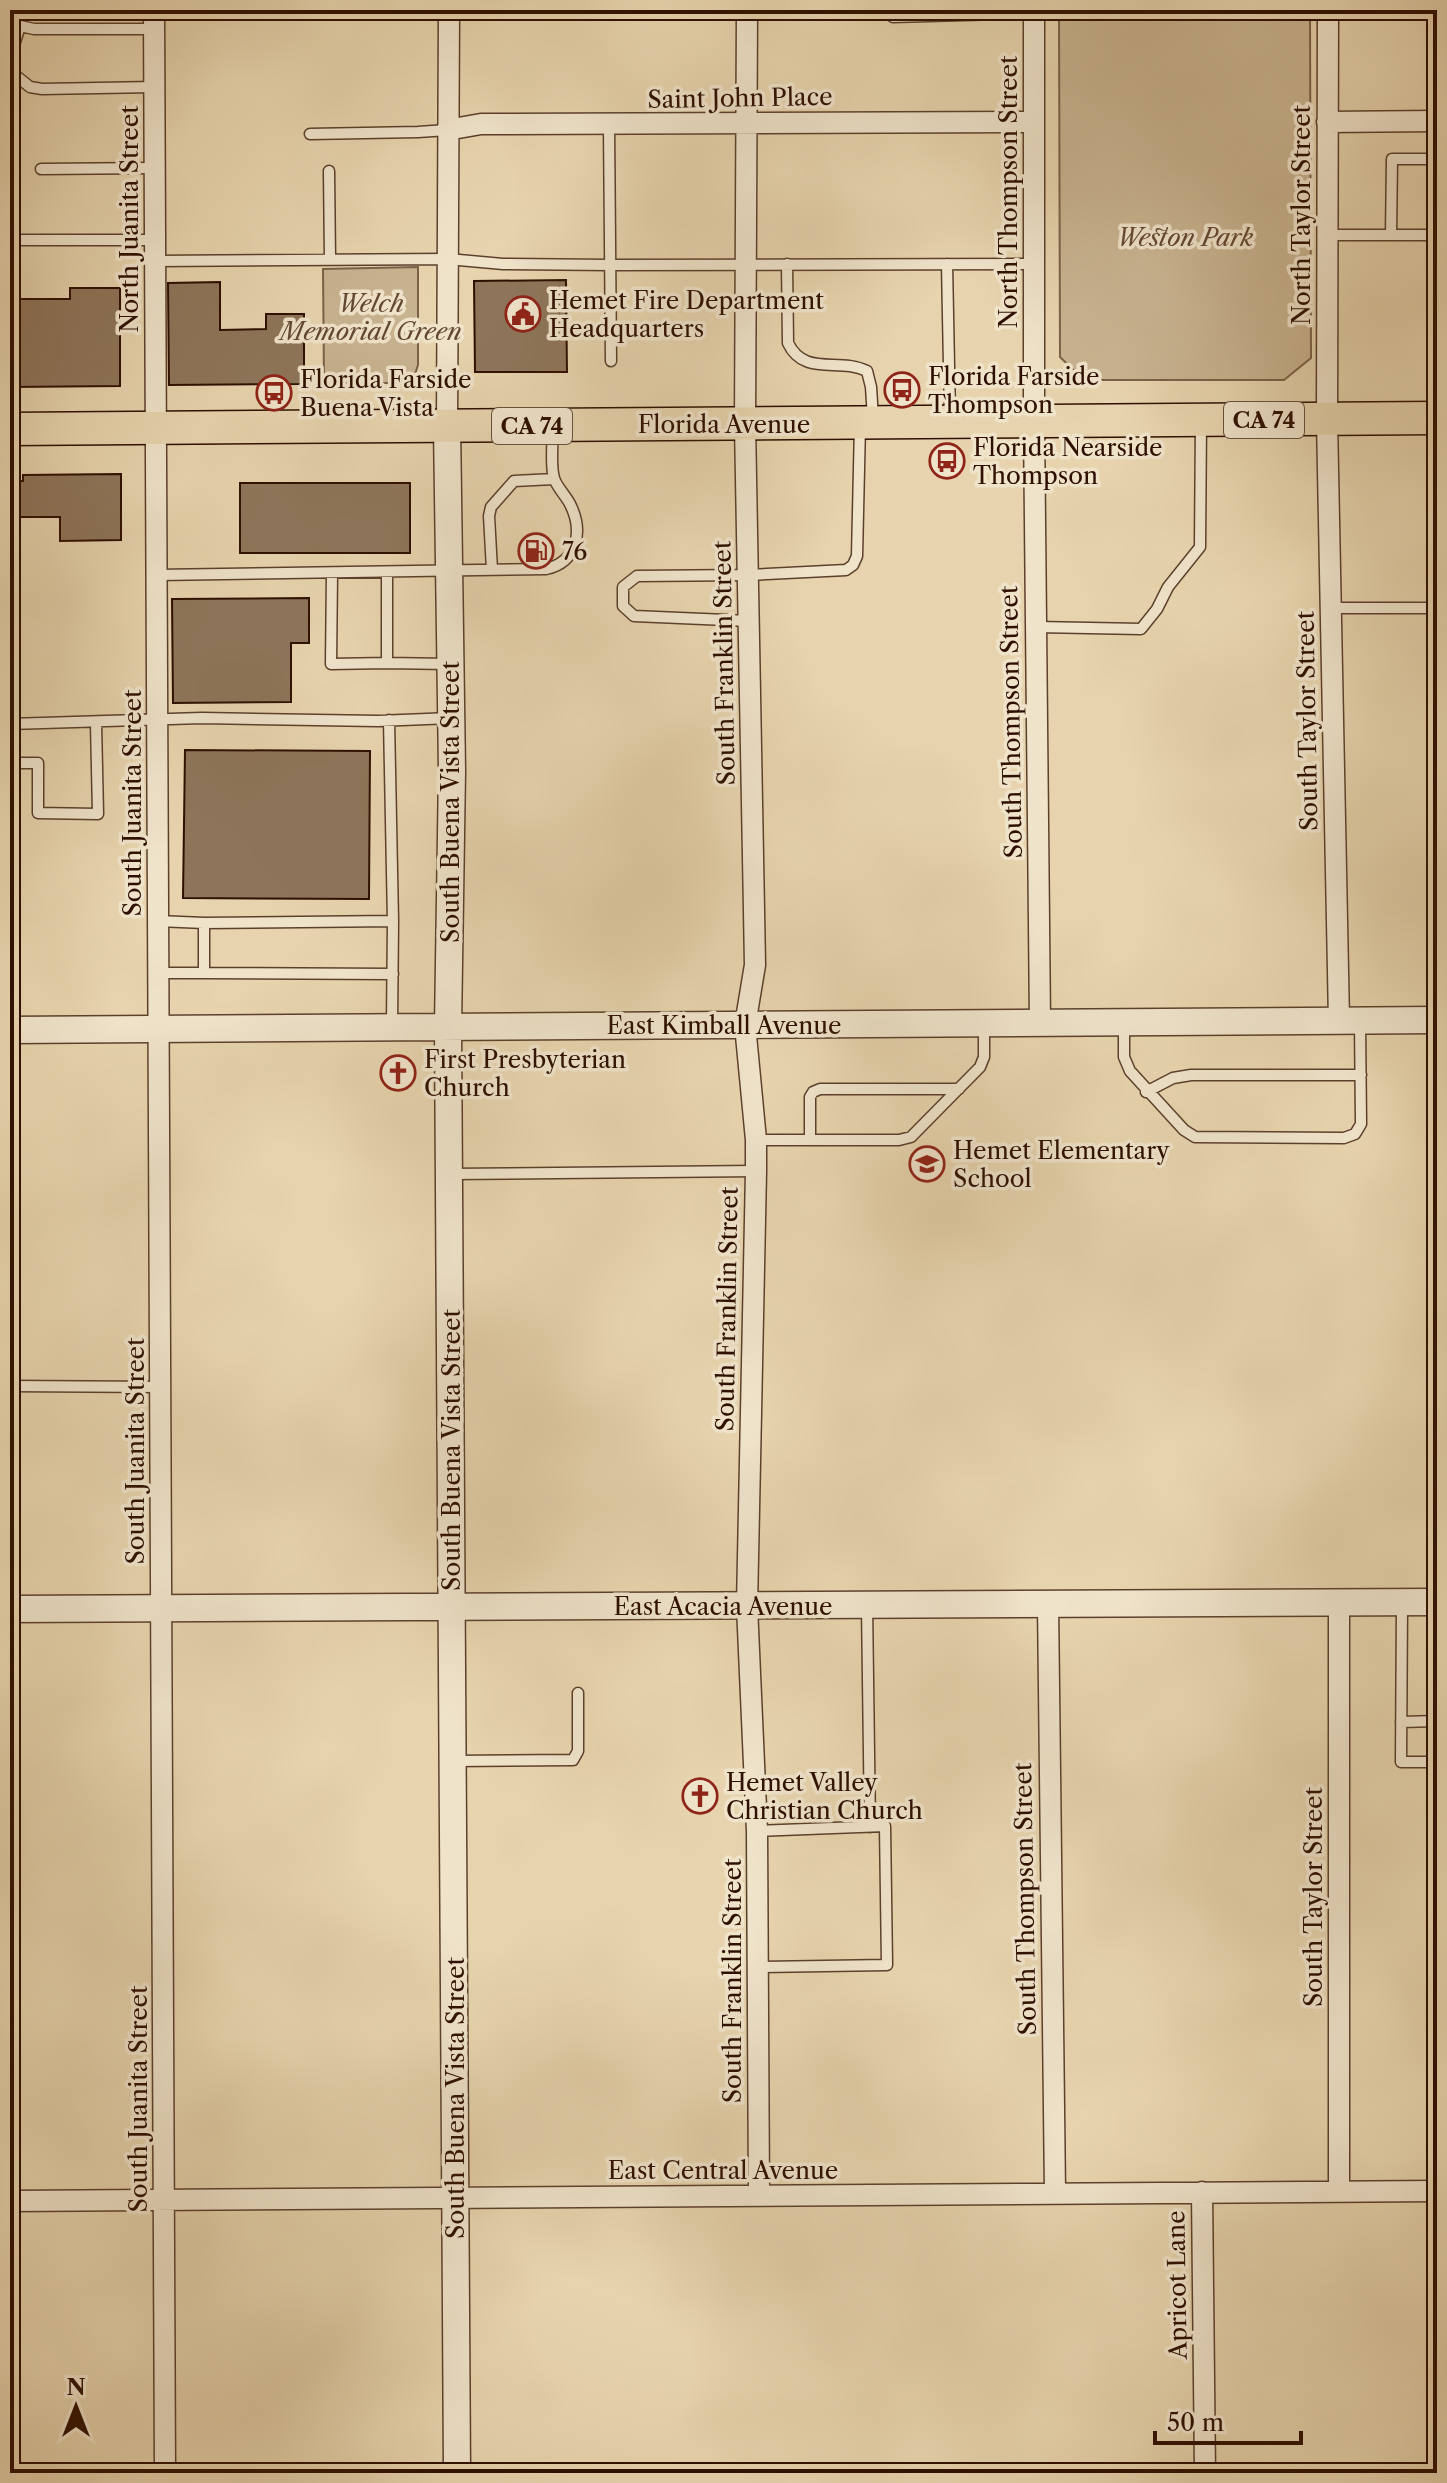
<svg xmlns="http://www.w3.org/2000/svg" width="1447" height="2483" viewBox="0 0 1447 2483" font-family="'Libre Caslon Text',serif">
  <style>
    .green { fill: #c8b390; stroke: #7b6148; stroke-width: 2 }
    .building { fill: #8e755a; stroke: #2e0f00; stroke-width: 2 }
    .lines { fill: none; stroke-linecap: round; stroke-linejoin: round }
    .service-casing { stroke: #5c402c; stroke-width: 13 }
    .minor-casing { stroke: #5c402c; stroke-width: 23 }
    .tertiary-casing { stroke: #5c402c; stroke-width: 29 }
    .primary-casing { stroke: #2e0f00; stroke-width: 35 }
    .service { stroke: #efe3ca; stroke-width: 10 }
    .minor { stroke: #efe3ca; stroke-width: 20 }
    .tertiary { stroke: #efe3ca; stroke-width: 26 }
    .primary { stroke: #e7d4ae; stroke-width: 32 }
    .labels { text-anchor: middle; dominant-baseline: central; stroke-width: 7; stroke-linejoin: round; paint-order: stroke }
    .shield { fill: #efe3ca; stroke: #684f3d; stroke-width: 2 }
    .shield-label { font-size: 22px; font-weight: bold; fill: #2e0f00 }
    .street-label { font-size: 24px; fill: #2e0f00; stroke: #efe3ca }
    .park-label { font-size: 24px; font-style: italic; fill: #644832; stroke: #efe3ca }
    .poi-label { font-size: 24px; fill: #2e0f00; stroke: #efe3ca; text-anchor: start }
  </style>
  <rect width="100%" height="100%" fill="#e7d4ae"/>
  <filter id="stains"><feTurbulence type="fractalNoise" baseFrequency=".0025" numOctaves="4"/><feColorMatrix values="0 0 0 0 .2 0 0 0 0 .09 0 0 0 0 .02 0 0 0 .5 -.17"/></filter>
  <radialGradient id="worn" r=".72"><stop offset=".6" stop-color="#630" stop-opacity="0"/><stop offset="1" stop-color="#630" stop-opacity=".3"/></radialGradient>
  <!-- green -->
  <path class="green" d="M 1059,10 L 1310,10 L 1311,358 L 1284,380 L 1084,380 L 1060,357 Z
    M 418,267 L 418,365 L 414,377 L 401,383 L 324,383 L 323,269 Z"/>
  <!-- building -->
  <path class="building" d="M 566,280 L 567,372 L 475,372 L 474,281 Z
    M 220,282 L 220,330 L 266,329 L 266,314 L 304,314 L 304,384 L 169,385 L 168,283 Z
    M 70,288 L 120,288 L 120,386 L 10,387 L 10,299 L 70,299 Z
    M 121,474 L 121,540 L 60,541 L 60,517 L 10,517 L 10,481 L 23,481 L 23,475 Z
    M 240,483 L 410,483 L 410,553 L 240,553 Z
    M 309,598 L 309,643 L 291,643 L 291,702 L 173,703 L 172,599 Z
    M 185,750 L 370,751 L 369,899 L 183,898 Z"/>
  <g class="lines">
    <defs>
      <path id="service" d="M 893,17 L 1034,13
        M 10,20 L 20,26 L 34,29 L 154,29
        M 10,58 L 20,26
        M 10,71 L 30,87 L 42,89 L 154,87
        M 609,125 L 611,361
        M 310,134 L 418,132 L 447,130
        M 41,169 L 154,168
        M 329,171 L 330,260
        M 1327,235 L 1437,235
        M 1391,235 L 1392,159 L 1437,159
        M 10,240 L 155,240
        M 155,261 L 448,259 L 503,264 L 610,265 L 1034,264
        M 787,264 L 788,343 C 804,377 839,357 867,371 L 871,387 L 873,418
        M 947,264 L 950,417
        M 492,570 L 489,516 L 491,507 L 514,481 L 554,479
        M 332,573 L 331,664 L 387,663 L 387,572
        M 157,575 L 546,569 C 577,562 584,532 570,504 C 566,496 556,486 554,478 C 550,465 553,441 553,427
        M 1330,608 L 1437,608
        M 749,621 L 634,616 L 623,606 L 623,587 L 637,576 L 748,575 L 846,570 L 853,565 L 857,556 L 860,425
        M 1037,627 L 1141,629 L 1157,609 L 1168,587 L 1200,547 L 1201,422
        M 387,663 L 449,664
        M 389,720 L 393,921 L 392,1026
        M 10,724 L 202,718 L 378,721 L 451,718
        M 10,763 L 38,763 L 38,813 L 98,814 L 96,723
        M 158,921 L 204,923 L 204,973 L 158,973
        M 204,923 L 393,921
        M 204,973 L 393,974
        M 1124,1024 L 1124,1057 L 1130,1071 L 1184,1130 L 1195,1137 L 1344,1138 L 1355,1134 L 1361,1124 L 1360,1021
        M 1146,1092 L 1173,1078 L 1191,1075 L 1361,1075
        M 756,1140 L 899,1140 L 911,1137 L 980,1067 L 984,1057 L 984,1023
        M 810,1140 L 810,1097 L 813,1092 L 820,1089 L 959,1089
        M 450,1174 L 756,1171
        M 10,1386 L 161,1387
        M 1402,1604 L 1401,1762 L 1437,1762
        M 867,1605 L 870,1827
        M 1401,1722 L 1437,1721
        M 455,1761 L 573,1760 L 578,1751 L 578,1693
        M 757,1831 L 885,1826 L 887,1965 L 758,1967"/>
      <path id="minor" d="M 154,10 L 165,2473
        M 747,10 L 745,424 L 755,965 L 745,1025 L 756,1140 L 756,1171 L 747,1606 L 757,1831 L 759,2196
        M 1034,10 L 1034,422 L 1040,1023
        M 1328,10 L 1327,420 L 1339,1021
        M 1327,122 L 1437,121
        M 447,130 L 481,124 L 1034,122
        M 447,426 L 449,10
        M 1339,1603 L 1339,2191
        M 1048,1604 L 1055,2193
        M 1202,2192 L 1205,2473
        M 10,2201 L 1437,2191"/>
      <path id="tertiary" d="M 447,426 L 452,771 L 448,1027 L 457,2473
        M 10,1030 L 1437,1020
        M 10,1609 L 1437,1602"/>
      <path id="primary" d="M 10,429 L 1437,418"/>
    </defs>
    <!-- service casing -->
    <use href="#service" class="service-casing"/>
    <!-- minor casing -->
    <use href="#minor" class="minor-casing"/>
    <!-- tertiary casing -->
    <use href="#tertiary" class="tertiary-casing"/>
    <!-- primary casing -->
    <use href="#primary" class="primary-casing"/>
    <!-- service -->
    <use href="#service" class="service"/>
    <!-- minor -->
    <use href="#minor" class="minor"/>
    <!-- tertiary -->
    <use href="#tertiary" class="tertiary"/>
    <!-- primary -->
    <use href="#primary" class="primary"/>
  </g>
  <!-- icons -->
  <defs>
    <symbol id="civic-ring" viewBox="-11 -11 22 22"><circle r="9.5" fill="#efe3ca" stroke="#8f2418" stroke-width="1.5"/><path d="M-.6-6.5H3V-4.5H.6V-3L4-1V1h2V6H-6V1h2V-1L-.6-3ZM-1.2 2.5V6h2.4V2.5Z" fill="#8f2418"/></symbol>
    <symbol id="bus-ring" viewBox="-11 -11 22 22"><circle r="9.5" fill="#efe3ca" stroke="#8f2418" stroke-width="1.5"/><path d="M-5-6H5V4H4V6H2V4H-2V6H-4V4H-5ZM-3.5-4V0h7V-4ZM-3.5 1.2v1.5H-2V1.2ZM2 1.2v1.5H3.5V1.2Z" fill="#8f2418"/></symbol>
    <symbol id="fuel-ring" viewBox="-11 -11 22 22"><circle r="9.5" fill="#efe3ca" stroke="#8f2418" stroke-width="1.5"/><path d="M-5.5-6h7V0h2V4h1.3V-2.5L3-4.5l.8-.8L6-3V5H2.5V1h-1V6h-7ZM-4.2-4.7v3.2H.2V-4.7Z" fill="#8f2418"/></symbol>
    <symbol id="church-ring" viewBox="-11 -11 22 22"><circle r="9.5" fill="#efe3ca" stroke="#8f2418" stroke-width="1.5"/><path d="M-1.2-6h2.4v3.5h3.3v2.4h-3.3V6h-2.4V-.1h-3.3v-2.4h3.3Z" fill="#8f2418"/></symbol>
    <symbol id="school-ring" viewBox="-11 -11 22 22"><circle r="9.5" fill="#efe3ca" stroke="#8f2418" stroke-width="1.5"/><path d="M0-5L7-2L0 1L-7-2ZM-4 1L0 2.5L4 1V4Q0 6-4 4Z" fill="#8f2418"/></symbol>
  </defs>
  <g fill-rule="evenodd">
    <use href="#civic-ring" x="503" y="294" width="40" height="40"/>
    <use href="#bus-ring" x="882" y="370" width="40" height="40"/>
    <use href="#bus-ring" x="254" y="373" width="40" height="40"/>
    <use href="#bus-ring" x="927" y="441" width="40" height="40"/>
    <use href="#fuel-ring" x="516" y="531" width="40" height="40"/>
    <use href="#church-ring" x="378" y="1053" width="40" height="40"/>
    <use href="#school-ring" x="907" y="1144" width="40" height="40"/>
    <use href="#church-ring" x="680" y="1776" width="40" height="40"/>
  </g>
  <g class="labels">
    <!-- shield labels -->
    <g class="shield">
      <rect x="1224" y="402" width="80" height="36" rx="6"/>
      <rect x="492" y="408" width="80" height="36" rx="6"/>
    </g>
    <g class="shield-label">
      <text x="1264" y="420">CA 74</text>
      <text x="532" y="426">CA 74</text>
    </g>
    <!-- street labels -->
    <g class="street-label">
      <text transform="translate(740 98) rotate(-1)">Saint John Place</text>
      <text transform="translate(1008 192) rotate(-90)">North Thompson Street</text>
      <text transform="translate(1301 215) rotate(-90)">North Taylor Street</text>
      <text transform="translate(129 219) rotate(-90)">North Juanita Street</text>
      <text x="724" y="424">Florida Avenue</text>
      <text transform="translate(724 663) rotate(-91)">South Franklin Street</text>
      <text transform="translate(1307 721) rotate(-91)">South Taylor Street</text>
      <text transform="translate(1011 722) rotate(-91)">South Thompson Street</text>
      <text transform="translate(450 802) rotate(-90)">South Buena Vista Street</text>
      <text transform="translate(132 803) rotate(-90)">South Juanita Street</text>
      <text x="724" y="1025">East Kimball Avenue</text>
      <text transform="translate(727 1309) rotate(-89)">South Franklin Street</text>
      <text transform="translate(451 1450) rotate(-90)">South Buena Vista Street</text>
      <text transform="translate(135 1451) rotate(-90)">South Juanita Street</text>
      <text x="723" y="1606">East Acacia Avenue</text>
      <text transform="translate(1313 1897) rotate(-90)">South Taylor Street</text>
      <text transform="translate(1025 1899) rotate(-91)">South Thompson Street</text>
      <text transform="translate(732 1981) rotate(-90)">South Franklin Street</text>
      <text transform="translate(455 2098) rotate(-90)">South Buena Vista Street</text>
      <text transform="translate(138 2099) rotate(-90)">South Juanita Street</text>
      <text x="723" y="2170">East Central Avenue</text>
      <text transform="translate(1177 2285) rotate(-91)">Apricot Lane</text>
    </g>
    <!-- park labels -->
    <g class="park-label">
      <text x="1185" y="237">Weston Park</text>
      <text x="371" y="303">Welch<tspan x="371" dy="28">Memorial Green</tspan></text>
    </g>
    <!-- poi labels -->
    <g class="poi-label">
      <text x="549" y="300">Hemet Fire Department<tspan x="549" dy="28">Headquarters</tspan></text>
      <text x="928" y="376">Florida Farside<tspan x="928" dy="28">Thompson</tspan></text>
      <text x="300" y="379">Florida Farside<tspan x="300" dy="28">Buena Vista</tspan></text>
      <text x="973" y="447">Florida Nearside<tspan x="973" dy="28">Thompson</tspan></text>
      <text x="562" y="551">76</text>
      <text x="424" y="1059">First Presbyterian<tspan x="424" dy="28">Church</tspan></text>
      <text x="953" y="1150">Hemet Elementary<tspan x="953" dy="28">School</tspan></text>
      <text x="726" y="1782">Hemet Valley<tspan x="726" dy="28">Christian Church</tspan></text>
    </g>
  </g>
  <!-- margin -->
  <rect width="1447" height="2483" fill="none" stroke="#e7d4ae" stroke-width="40"/>
  <rect x="12" y="12" width="1423" height="2459" fill="none" stroke="#2e0f00" stroke-width="4"/>
  <rect x="20" y="20" width="1407" height="2443" fill="none" stroke="#2e0f00" stroke-width="2"/>
  <!-- north arrow -->
  <g transform="translate(76 2407)" stroke="#efe3ca" stroke-width="6" paint-order="stroke">
  <path d="M0-6L14 30L0 20L-14 30Z" fill="#2e0f00"/>
  <text y="-12" font-size="22" font-weight="bold" text-anchor="middle" fill="#2e0f00">N</text>
  </g>
  <!-- scale -->
  <path d="M1155 2431v12h146v-12" fill="none" stroke="#2e0f00" stroke-width="4"/>
  <text x="1167" y="2431" font-size="24" fill="#2e0f00" stroke="#efe3ca" stroke-width="6" paint-order="stroke">50 m</text>
  <rect width="100%" height="100%" filter="url(#stains)"/>
  <rect width="100%" height="100%" fill="url(#worn)"/>
</svg>
